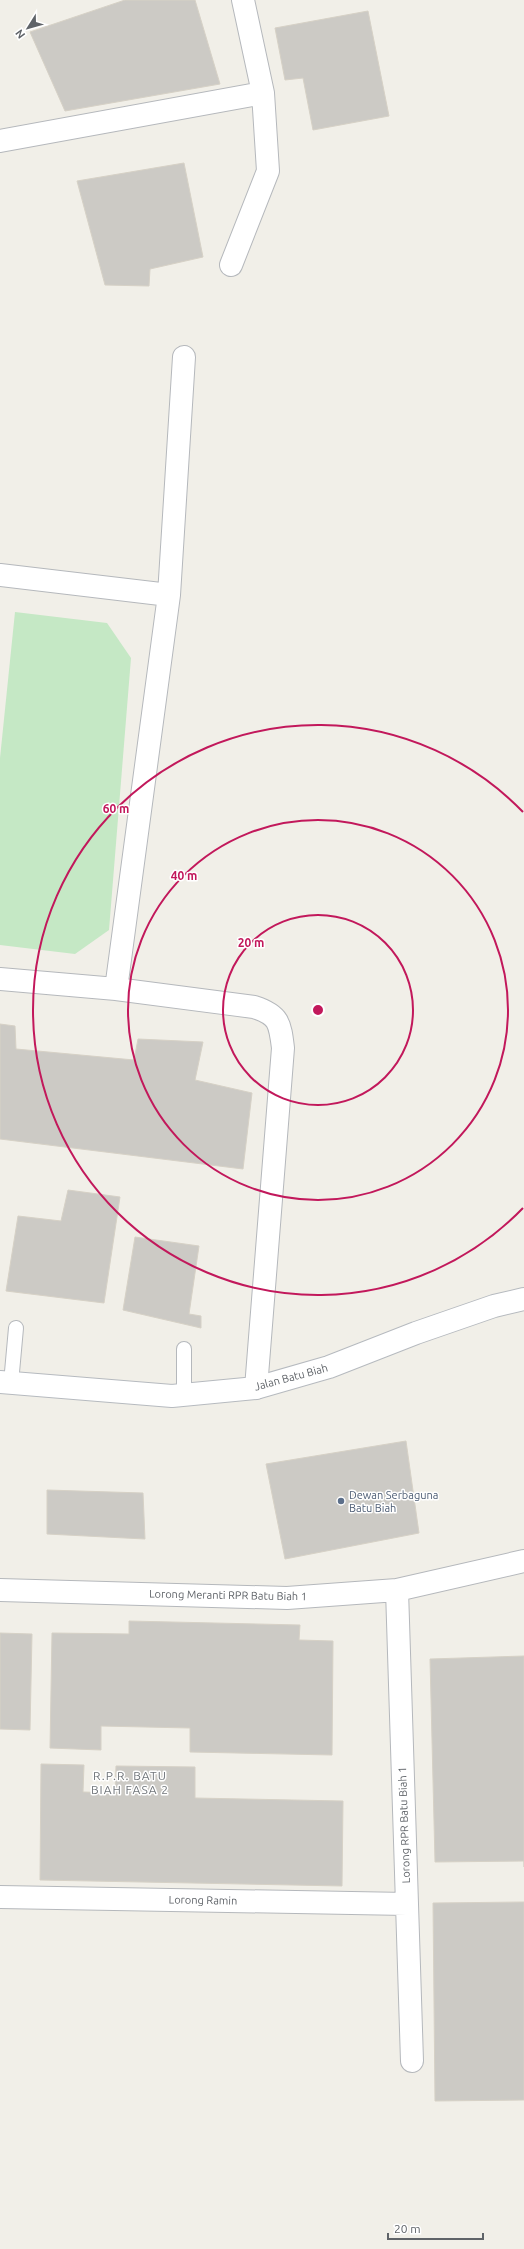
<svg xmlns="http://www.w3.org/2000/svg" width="524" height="2249" viewBox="0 0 524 2249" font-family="Ubuntu,sans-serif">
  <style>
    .green { fill: #c5e8c5 }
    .building { fill: #cccac5; stroke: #d6d1c6 }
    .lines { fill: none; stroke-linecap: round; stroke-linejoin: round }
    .lane-casing { stroke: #b5b8bc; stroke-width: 16 }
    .street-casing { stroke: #b5b8bc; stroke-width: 24 }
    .secondary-casing { stroke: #b6babf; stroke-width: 24 }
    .lane { stroke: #fff; stroke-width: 14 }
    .street { stroke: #fff; stroke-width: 22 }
    .secondary { stroke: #fff; stroke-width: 22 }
    .ring { fill: none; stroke: #c2185b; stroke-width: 2 }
    .service-dot { fill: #5c6f8a; stroke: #fff; stroke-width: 1.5 }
    .labels { text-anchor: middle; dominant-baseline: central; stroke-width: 3; stroke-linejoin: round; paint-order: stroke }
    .street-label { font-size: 11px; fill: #5f6368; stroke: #fff }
    .service-label { font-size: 11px; fill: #4e5e75; stroke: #fff; text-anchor: start }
    .neighbourhood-label { font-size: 12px; letter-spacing: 1px; fill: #70757a; stroke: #fff }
    .centre { fill: #c2185b; stroke: #fff; stroke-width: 2 }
    .ring-label { font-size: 12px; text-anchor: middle; font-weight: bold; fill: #c2185b; stroke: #fff; stroke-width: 3; stroke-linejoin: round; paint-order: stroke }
  </style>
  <rect width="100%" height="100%" fill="#f1efe8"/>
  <!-- green -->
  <path class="green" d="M 15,612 L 107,623 L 131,658 L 109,930 L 75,954 L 0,945 L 0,758 Z"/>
  <!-- building -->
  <path class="building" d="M 125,0 L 195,0 L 220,84 L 65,111 L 30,32 Z
    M 368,11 L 389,116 L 313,130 L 303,78 L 285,80 L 275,28 Z
    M 184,163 L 203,257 L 150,269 L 149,286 L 105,285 L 77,181 Z
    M 0,1024 L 15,1026 L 16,1049 L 134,1060 L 138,1039 L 203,1042 L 195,1080 L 252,1093 L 243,1169 L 0,1139 Z
    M 68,1190 L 120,1197 L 104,1303 L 6,1291 L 18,1216 L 61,1221 Z
    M 135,1237 L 199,1246 L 189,1314 L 201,1316 L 201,1328 L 123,1310 Z
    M 406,1441 L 419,1533 L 285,1559 L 266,1464 Z
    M 47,1490 L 143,1493 L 145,1539 L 47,1534 Z
    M 129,1621 L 300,1625 L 299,1640 L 333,1641 L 332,1755 L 190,1752 L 190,1728 L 101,1726 L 101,1750 L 50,1748 L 52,1633 L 129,1634 Z
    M 0,1633 L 32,1634 L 30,1730 L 0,1729 Z
    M 524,1656 L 524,1867 L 524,1861 L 435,1862 L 430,1659 Z
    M 41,1764 L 84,1765 L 83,1792 L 115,1793 L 116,1766 L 195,1767 L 195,1798 L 343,1801 L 342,1886 L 40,1880 Z
    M 524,1902 L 524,2100 L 435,2101 L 433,1903 Z"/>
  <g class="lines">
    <defs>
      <path id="lane" d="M 184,1349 L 184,1395
        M 11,1383 L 16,1328"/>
      <path id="street" d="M 0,141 L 263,93
        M 231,265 L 268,171 L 263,93 L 243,0
        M 0,575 L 169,595
        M 0,979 L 116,989 L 254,1007 C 279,1015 280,1023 283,1048 L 256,1388
        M 116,989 L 169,595 L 184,357
        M 0,1590 L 287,1598 L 397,1590 L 524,1561
        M 397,1590 L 412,2061
        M 0,1897 L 407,1904"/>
      <path id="secondary" d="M 0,1382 L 172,1396 L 256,1388 L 329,1367 L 416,1333 L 494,1306 L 524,1299"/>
    </defs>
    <!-- lane casing -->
    <use href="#lane" class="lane-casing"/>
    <!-- street casing -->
    <use href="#street" class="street-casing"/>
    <!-- secondary casing -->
    <use href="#secondary" class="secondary-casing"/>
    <!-- lane -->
    <use href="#lane" class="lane"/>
    <!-- street -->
    <use href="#street" class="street"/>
    <!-- secondary -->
    <use href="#secondary" class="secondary"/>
  </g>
  <!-- distance rings -->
  <g class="ring">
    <circle cx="318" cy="1010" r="95"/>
    <circle cx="318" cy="1010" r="190"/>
    <path d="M523 1208A285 285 0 1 1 523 812"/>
  </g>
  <!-- markers -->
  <circle class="service-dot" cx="341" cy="1501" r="4"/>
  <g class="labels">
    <!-- street labels -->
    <g class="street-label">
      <text transform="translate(291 1377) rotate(-15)">Jalan Batu Biah</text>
      <text transform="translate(228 1595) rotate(1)">Lorong Meranti RPR Batu Biah 1</text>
      <text transform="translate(404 1825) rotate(-92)">Lorong RPR Batu Biah 1</text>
      <text transform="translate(203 1900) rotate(1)">Lorong Ramin</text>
    </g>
    <!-- service labels -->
    <g class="service-label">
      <text x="349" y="1495">Dewan Serbaguna<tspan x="349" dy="13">Batu Biah</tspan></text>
    </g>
    <!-- neighbourhood labels -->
    <g class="neighbourhood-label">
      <text x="130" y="1775">R.P.R. BATU<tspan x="130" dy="14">BIAH FASA 2</tspan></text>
    </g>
  </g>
  <circle cx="318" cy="1010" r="6" class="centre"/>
  <g class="ring-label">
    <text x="116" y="813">60 m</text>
    <text x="184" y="880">40 m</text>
    <text x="251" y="947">20 m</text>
  </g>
  <!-- north arrow -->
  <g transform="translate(28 28) rotate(233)" stroke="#ffffff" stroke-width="3" paint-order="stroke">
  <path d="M0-3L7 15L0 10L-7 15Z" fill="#5f6368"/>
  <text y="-6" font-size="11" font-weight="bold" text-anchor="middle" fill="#5f6368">N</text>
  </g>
  <!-- scale -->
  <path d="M388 2233v6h95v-6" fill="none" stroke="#5f6368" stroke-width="2"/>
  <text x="394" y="2233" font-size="12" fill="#5f6368" stroke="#ffffff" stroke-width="3" paint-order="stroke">20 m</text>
</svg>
